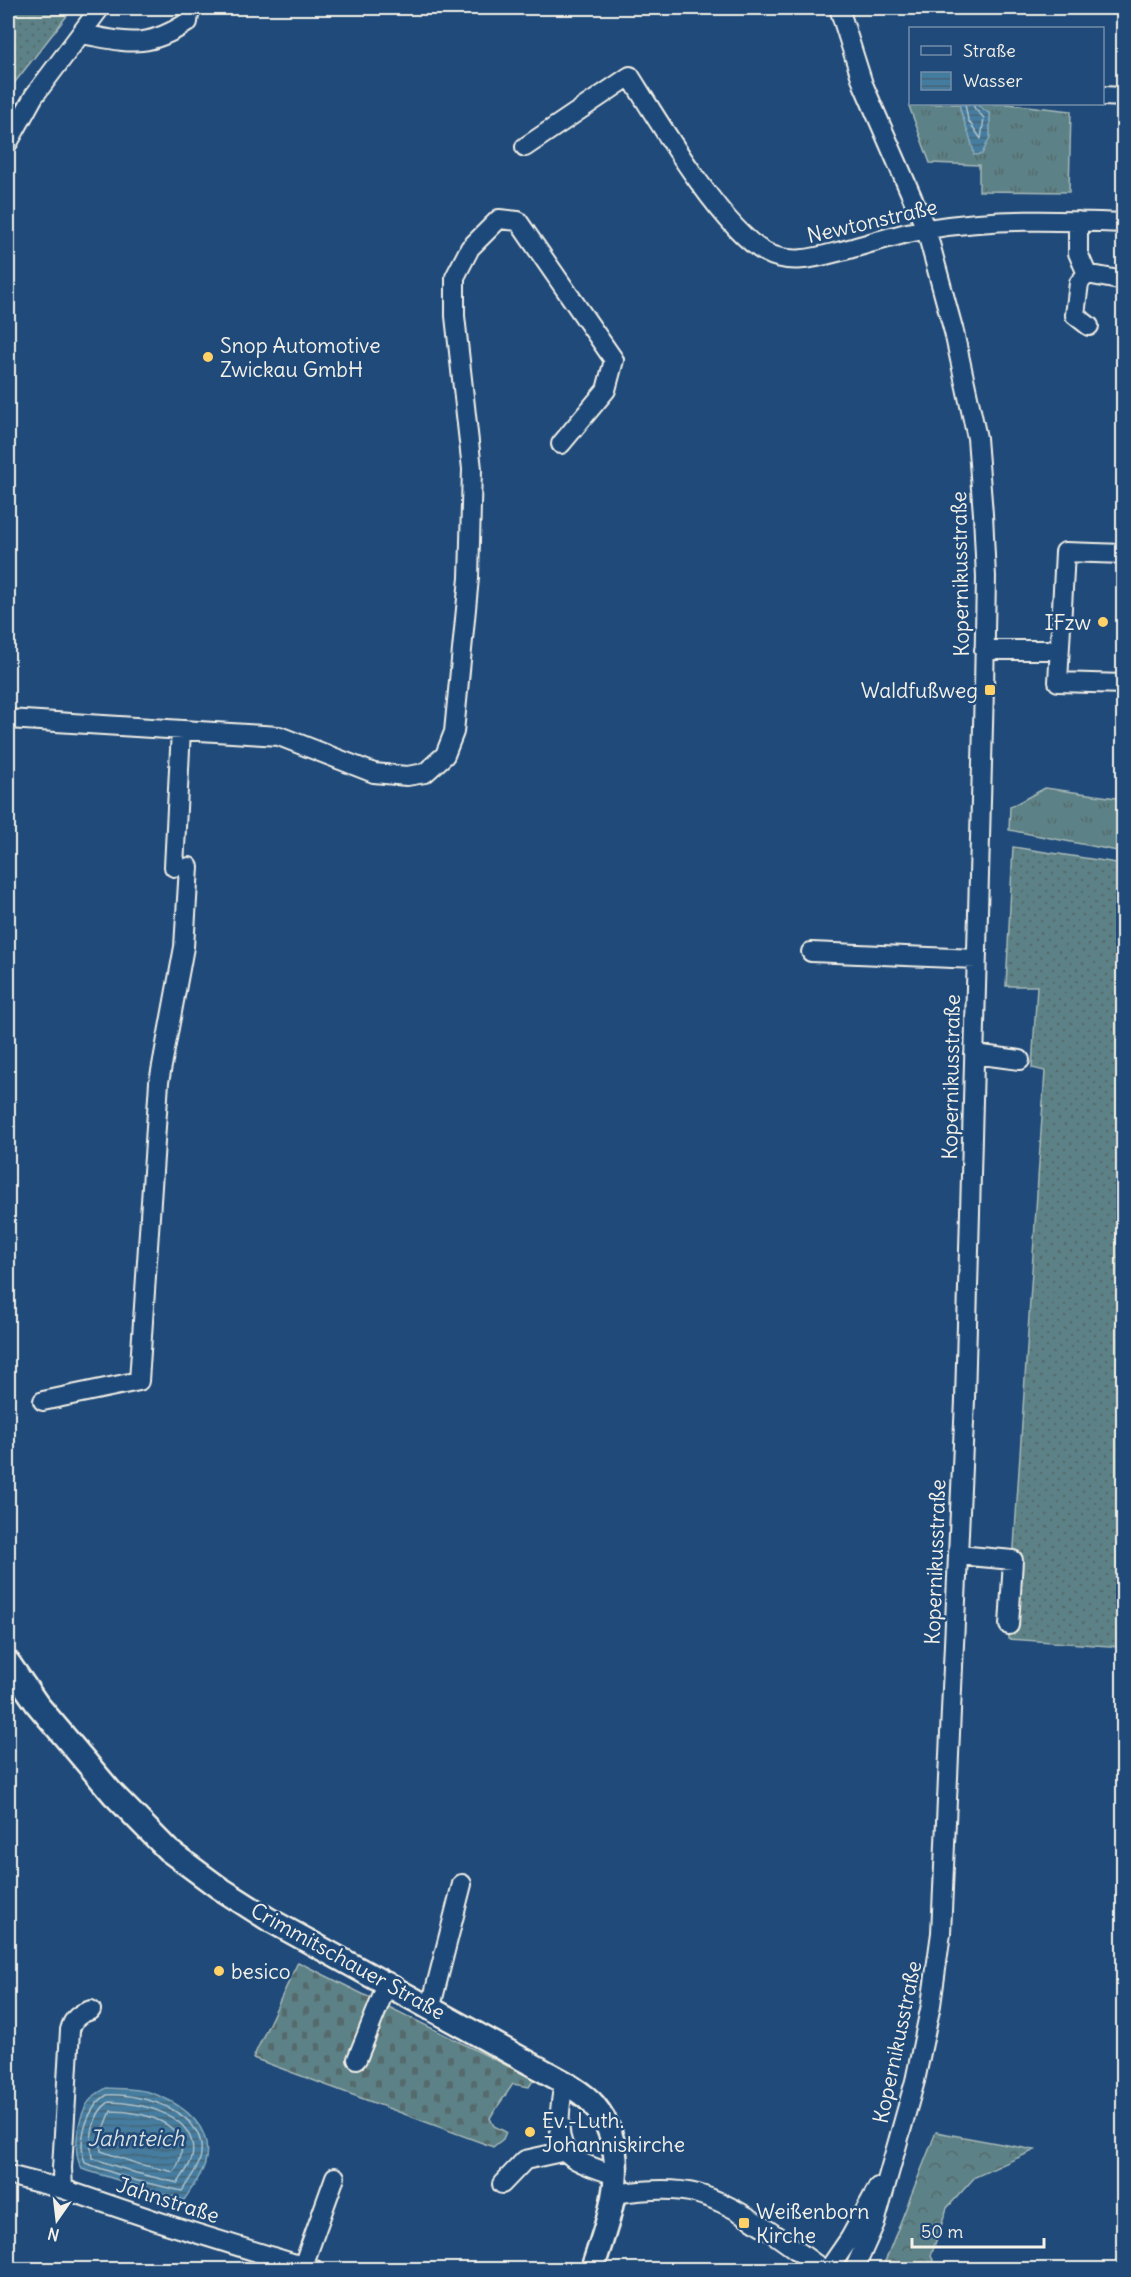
<svg xmlns="http://www.w3.org/2000/svg" width="1131" height="2277" viewBox="0 0 1131 2277" font-family="Delius,sans-serif">
  <style>
    .grass { fill: url(#grass-tufts); stroke: #a8b9b7; stroke-width: 1.5 }
    .forest { fill: url(#forest-crowns); stroke: #a8b9b7; stroke-width: 1.5 }
    .cemetery { fill: url(#cemetery-stones); stroke: #a8b9b7; stroke-width: 1.5 }
    .garden { fill: url(#garden-dots); stroke: #a8b9b7; stroke-width: 1.5 }
    .water { fill: url(#water-rules); stroke: #8aabbc; stroke-width: 1.5 }
    .lines { fill: none; stroke-linecap: round; stroke-linejoin: round }
    .shore { stroke: #aec2cb; stroke-width: 1.5 }
    .minor-casing { stroke: #f4f1e8; stroke-width: 22 }
    .major-casing { stroke: #f4f1e8; stroke-width: 27 }
    .minor { stroke: #1f4a7a; stroke-width: 18 }
    .major { stroke: #1f4a7a; stroke-width: 22 }
    .poi-dot { fill: #ffd166; stroke: #1f4a7a; stroke-width: 2 }
    .labels { text-anchor: middle; dominant-baseline: central; stroke-width: 5; stroke-linejoin: round; paint-order: stroke }
    .street-label { font-size: 21px; fill: #f4f1e8; stroke: #1f4a7a }
    .poi-label { font-size: 21px; fill: #f4f1e8; stroke: #1f4a7a; text-anchor: start }
    .water-label { font-size: 22px; font-style: italic; fill: #dadfdd; stroke: #1f4a7a }
  </style>
  <defs>
    <pattern id="grass-tufts" width="24" height="20" patternUnits="userSpaceOnUse" patternTransform="scale(1.5)"><rect width="24" height="20" fill="#5c8186"/><path d="M3 7l-1-3M5 7V3M7 7l1-3M15 17l-1-3M17 17v-4M19 17l1-3" fill="none" stroke="#546a6c"/></pattern>
    <pattern id="forest-crowns" width="20" height="18" patternUnits="userSpaceOnUse" patternTransform="scale(1.5)"><rect width="20" height="18" fill="#5c8186"/><path d="M2 6a3 3 0 1 1 6 0M12 15a3 3 0 1 1 6 0" fill="none" stroke="#546a6c"/></pattern>
    <pattern id="cemetery-stones" width="16" height="16" patternUnits="userSpaceOnUse" patternTransform="scale(1.5)"><rect width="16" height="16" fill="#5c8186"/><path d="M2 7V4a2 2 0 0 1 4 0v3zM10 15v-3a2 2 0 0 1 4 0v3z" fill="#546a6c"/></pattern>
    <pattern id="garden-dots" width="8" height="8" patternUnits="userSpaceOnUse" patternTransform="scale(1.5)"><rect width="8" height="8" fill="#5c8186"/><path d="M2 2h.1M6 6h.1" fill="none" stroke="#546a6c" stroke-width="1.8" stroke-linecap="round"/></pattern>
    <pattern id="water-rules" width="6" height="5" patternUnits="userSpaceOnUse" patternTransform="scale(1.5)"><rect width="6" height="5" fill="#447c9f"/><path d="M0 2.5h6" fill="none" stroke="#466577"/></pattern>
  </defs>
  <rect width="100%" height="100%" fill="#1f4a7a"/>
  <filter id="ink" filterUnits="userSpaceOnUse"><feTurbulence type="fractalNoise" baseFrequency=".0167" numOctaves="2"/><feDisplacementMap in="SourceGraphic" scale="12" xChannelSelector="R" yChannelSelector="G"/><feConvolveMatrix kernelMatrix="1 2 1 2 8 2 1 2 1" color-interpolation-filters="sRGB"/></filter>
  <g filter="url(#ink)">
    <!-- grass -->
    <path class="grass" d="M 923,104 L 1008,104 L 1071,111 L 1069,192 L 979,191 L 979,165 L 930,163 L 909,106 Z
      M 1045,788 L 1123,799 L 1123,852 L 1009,830 L 1010,807 Z"/>
    <!-- forest -->
    <path class="forest" d="M 936,2132 L 1035,2150 L 975,2177 L 947,2208 L 931,2256 L 938,2269 L 882,2269 Z"/>
    <!-- cemetery -->
    <path class="cemetery" d="M 298,1962 L 534,2079 L 529,2087 L 513,2084 L 493,2113 L 490,2118 L 494,2126 L 506,2132 L 503,2139 L 493,2147 L 253,2058 Z"/>
    <!-- garden -->
    <path class="garden" d="M 8,8 L 73,8 L 8,91 Z
      M 1013,847 L 1123,864 L 1123,1647 L 1008,1639 L 1045,1071 L 1032,1068 L 1037,986 L 1006,986 Z"/>
    <!-- water -->
    <path class="water" d="M 959,104 L 976,104 L 990,114 L 990,137 L 982,154 L 974,155 C 971,133 963,124 959,104 Z
      M 106,2088 C 122,2089 141,2088 157,2095 C 185,2106 214,2128 205,2163 C 202,2175 191,2189 184,2200 L 82,2169 C 71,2152 78,2110 94,2096 C 97,2093 102,2091 106,2088 Z"/>
    <g class="lines">
      <!-- shore -->
      <path class="shore" d="M 965,104 L 968,120 L 981,139 L 984,118 L 975,109 L 973,104
        M 107,2095 C 142,2093 215,2113 199,2163 C 195,2172 187,2183 182,2191 L 134,2180 L 85,2163 C 77,2141 87,2107 107,2095 Z
        M 109,2102 C 140,2102 200,2115 192,2158 C 190,2166 183,2175 178,2183 L 136,2173 L 92,2158 C 89,2140 92,2113 109,2102 Z
        M 111,2111 C 148,2111 201,2127 174,2172 L 138,2164 L 101,2151 L 100,2139 Z"/>
      <defs>
        <path id="minor" d="M 839,8 L 863,84 L 926,229 L 954,332 L 977,438 L 983,514 L 986,577 L 984,688 L 965,1400 L 941,1933 L 931,2005 L 915,2081 L 875,2223 L 854,2270
          M 81,34 C 128,42 145,50 188,22 L 190,8
          M 1102,96 L 1124,97
          M 8,143 L 34,96 L 100,8
          M 525,147 L 630,76 C 657,119 722,229 765,252 C 792,267 821,256 849,249 C 875,242 901,233 928,229 C 994,218 1058,220 1124,223
          M 1078,221 L 1078,253 L 1087,274 L 1124,281
          M 1087,274 L 1079,283 L 1075,315 L 1089,326
          M 1124,554 L 1065,552 L 1058,682 L 1124,684
          M 984,650 L 1059,650
          M 8,719 L 279,736 L 374,773 L 407,776 L 425,773 L 445,755 L 454,732 L 469,578 L 472,469 L 455,316 L 455,277 L 470,248 L 499,219 L 518,221 L 614,360 L 606,390 L 561,444
          M 174,867 L 181,730
          M 811,952 L 976,959
          M 974,1054 L 1020,1060
          M 43,1401 L 139,1381 L 159,1082 L 184,947 L 189,867
          M 958,1555 L 1013,1560 L 1009,1625
          M 431,2006 L 462,1884
          M 357,2059 L 388,1982
          M 564,2082 C 561,2102 552,2143 573,2158 C 585,2166 603,2170 616,2176
          M 8,2175 L 63,2189 L 166,2224 L 315,2270
          M 502,2184 L 525,2160 L 566,2151
          M 63,2189 L 62,2168 L 70,2030 C 73,2018 79,2014 91,2010
          M 615,2194 C 641,2190 673,2187 698,2194 C 741,2206 787,2244 824,2270
          M 303,2266 L 335,2177
          M 828,2270 L 850,2238 L 878,2187"/>
        <path id="major" d="M 8,1662 L 37,1704 L 113,1794 L 168,1850 L 218,1887 L 268,1919 L 564,2082 C 574,2089 586,2095 594,2105 C 635,2154 609,2217 592,2270"/>
      </defs>
      <!-- minor casing -->
      <use href="#minor" class="minor-casing"/>
      <!-- major casing -->
      <use href="#major" class="major-casing"/>
      <!-- minor -->
      <use href="#minor" class="minor"/>
      <!-- major -->
      <use href="#major" class="major"/>
    </g>
  </g>
  <!-- markers -->
  <g class="poi-dot">
    <circle cx="208" cy="357" r="6"/>
    <circle cx="1103" cy="622" r="6"/>
    <rect x="984" y="684" width="12" height="12" rx="3"/>
    <circle cx="219" cy="1971" r="6"/>
    <circle cx="530" cy="2132" r="6"/>
    <rect x="738" y="2217" width="12" height="12" rx="3"/>
  </g>
  <g class="labels">
    <!-- street labels -->
    <g class="street-label">
      <text transform="translate(872 221) rotate(-13)">Newtonstraße</text>
      <text transform="translate(960 574) rotate(-91)">Kopernikusstraße</text>
      <text transform="translate(951 1077) rotate(-89)">Kopernikusstraße</text>
      <text transform="translate(935 1562) rotate(-88)">Kopernikusstraße</text>
      <text transform="translate(348 1961) rotate(29)">Crimmitschauer Straße</text>
      <text transform="translate(897 2042) rotate(-78)">Kopernikusstraße</text>
      <text transform="translate(168 2200) rotate(18)">Jahnstraße</text>
    </g>
    <!-- poi labels -->
    <g class="poi-label">
      <text x="220" y="345">Snop Automotive<tspan x="220" dy="24">Zwickau GmbH</tspan></text>
      <text x="1091" y="622" text-anchor="end">IFzw</text>
      <text x="978" y="690" text-anchor="end">Waldfußweg</text>
      <text x="231" y="1971">besico</text>
      <text x="542" y="2120">Ev.-Luth.<tspan x="542" dy="24">Johanniskirche</tspan></text>
      <text x="756" y="2211">Weißenborn<tspan x="756" dy="24">Kirche</tspan></text>
    </g>
    <!-- water labels -->
    <g class="water-label">
      <text x="136" y="2138">Jahnteich</text>
    </g>
  </g>
  <!-- margin -->
  <rect width="1131" height="2277" fill="none" stroke="#1f4a7a" stroke-width="30"/>
  <rect x="15" y="15" width="1101" height="2247" fill="none" stroke="#f4f1e8" stroke-width="2" filter="url(#ink)"/>
  <!-- legend -->
  <rect x="909" y="27" width="195" height="78" fill="#1f4a7a" stroke="#748da6" stroke-width="1.5"/>
  <rect x="921" y="46" width="30" height="9" fill="#1f4a7a" stroke="#748da6" stroke-width="1.5"/>
  <text x="963" y="57" font-size="18" fill="#f4f1e8">Straße</text>
  <rect x="921" y="72" width="30" height="18" fill="url(#water-rules)" stroke="#748da6" stroke-width="1.5"/>
  <text x="963" y="87" font-size="18" fill="#f4f1e8">Wasser</text>
  <!-- north arrow -->
  <g transform="translate(57 2220) rotate(194)" stroke="#1f4a7a" stroke-width="4.5" paint-order="stroke">
  <path d="M0-4.5L10 22L0 15L-10 22Z" fill="#f4f1e8"/>
  <text y="-9" font-size="16" font-weight="bold" text-anchor="middle" fill="#f4f1e8">N</text>
  </g>
  <!-- scale -->
  <path d="M912 2238v9h132v-9" fill="none" stroke="#f4f1e8" stroke-width="3"/>
  <text x="921" y="2238" font-size="18" fill="#f4f1e8" stroke="#1f4a7a" stroke-width="4.5" paint-order="stroke">50 m</text>
</svg>
